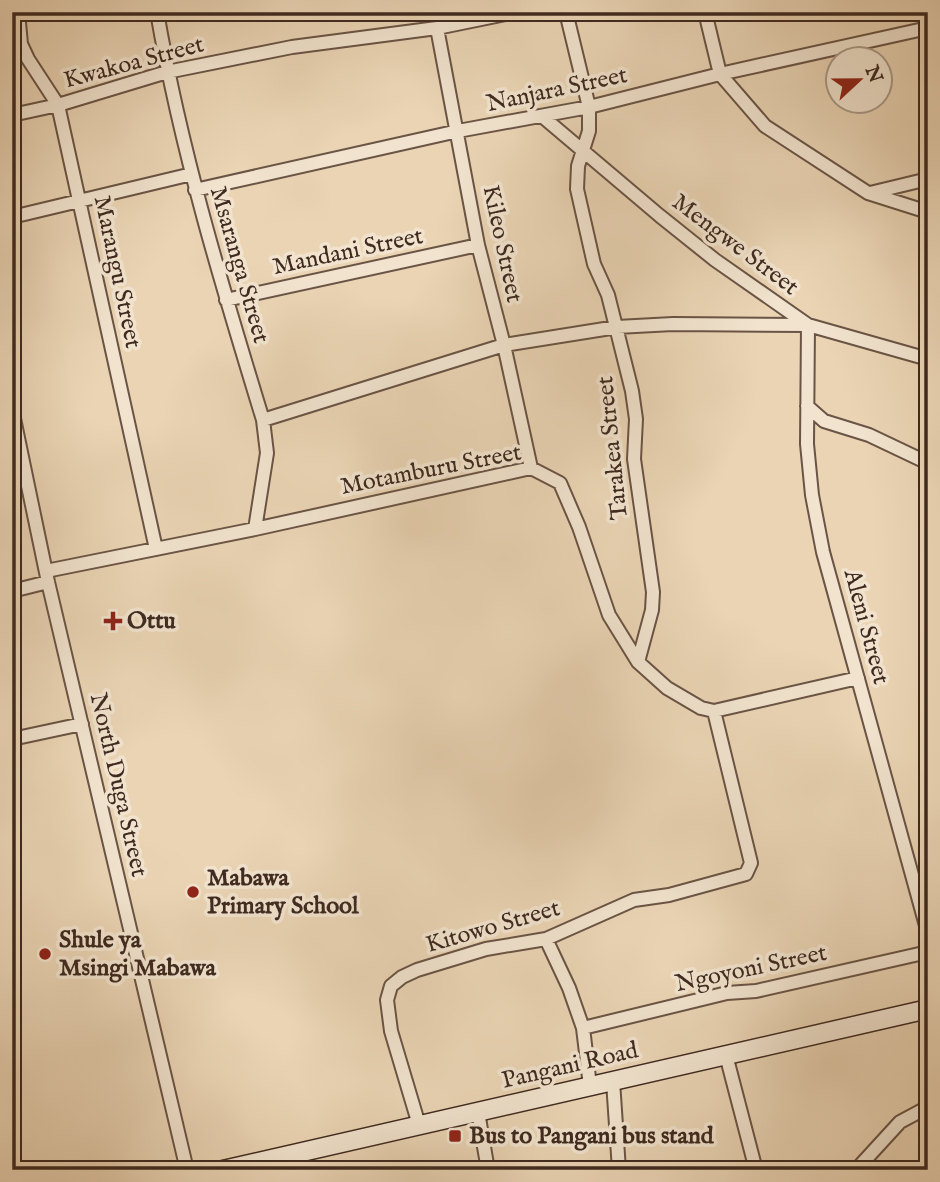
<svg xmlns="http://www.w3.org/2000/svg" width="940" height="1182" viewBox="0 0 940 1182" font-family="'IM FELL English',serif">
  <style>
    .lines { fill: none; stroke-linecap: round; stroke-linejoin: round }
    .minor-casing { stroke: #6a5445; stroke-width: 16 }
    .secondary-casing { stroke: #3f2a20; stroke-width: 21 }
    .minor { stroke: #f1e3ce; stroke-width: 12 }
    .secondary { stroke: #f1e3ce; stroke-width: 18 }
    .poi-dot { fill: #8f2418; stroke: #f1e3ce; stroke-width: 2.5 }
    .labels { text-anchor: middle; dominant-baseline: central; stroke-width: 7; stroke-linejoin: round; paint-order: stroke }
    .street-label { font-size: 24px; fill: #3f2a20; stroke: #f1e3ce }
    .poi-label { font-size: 24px; font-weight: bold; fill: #3f2a20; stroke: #f1e3ce; text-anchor: start }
  </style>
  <rect width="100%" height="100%" fill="#ead4b4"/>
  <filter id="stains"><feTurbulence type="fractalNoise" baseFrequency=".00286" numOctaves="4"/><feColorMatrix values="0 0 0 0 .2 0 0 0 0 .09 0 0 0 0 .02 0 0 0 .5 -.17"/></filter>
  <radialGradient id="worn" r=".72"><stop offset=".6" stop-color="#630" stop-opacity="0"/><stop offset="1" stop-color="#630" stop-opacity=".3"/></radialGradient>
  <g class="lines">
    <defs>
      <path id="minor" d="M 18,12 L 21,44 L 28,59 L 58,105 L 156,549
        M 157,12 C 181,151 222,286 263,420 L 267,453 L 255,529
        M 566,12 L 589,107 L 589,131 L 578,166 L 577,189 L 594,264 L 608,295 L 632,391 L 636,419 L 634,459 L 653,592 L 652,610 L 638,662
        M 705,12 L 720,74 L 765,126 L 868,193 L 928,212
        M 437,28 L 478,245 L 504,345 L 531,468
        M 12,115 L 58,105 L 167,72 L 292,47 L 437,28 L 515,12
        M 543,117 L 660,216 L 715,260 L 808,325 L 928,359
        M 195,190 L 458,131 L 589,107 L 720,74 L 928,28
        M 870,193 L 928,179
        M 12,217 L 192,174
        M 226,300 L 478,245
        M 807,406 L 824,421 L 869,435 L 928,463
        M 12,409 L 48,582 L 187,1170
        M 263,420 L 504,345 L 617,327 L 673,324 L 808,325 L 807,444 L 812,495 L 823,552 L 928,933
        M 46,571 L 255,529 L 531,468 L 560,483 L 579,527 L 609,615 L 638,662 L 667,688 L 701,708 L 714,711 L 858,678
        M 12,591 L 48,582
        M 12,739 L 82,724
        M 546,939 L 569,988 L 583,1028 L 590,1086
        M 583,1028 L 727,993 L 756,991 L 928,952
        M 726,1055 L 756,1170
        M 613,1081 L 619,1170
        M 478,1112 L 488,1170
        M 419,1125 L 391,1031 L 387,1000 L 391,986 L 402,977 L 417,970 L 486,949 L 546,939 L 634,900 L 669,895 L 746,874 L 751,863 L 714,711
        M 856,1170 L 900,1122 L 928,1107"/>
      <path id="secondary" d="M 223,1170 L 928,1009"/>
    </defs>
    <!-- minor casing -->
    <use href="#minor" class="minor-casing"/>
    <!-- secondary casing -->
    <use href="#secondary" class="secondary-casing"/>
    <!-- minor -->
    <use href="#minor" class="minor"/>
    <!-- secondary -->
    <use href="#secondary" class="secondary"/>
  </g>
  <!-- markers -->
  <g class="poi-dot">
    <path d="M109.5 610.5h7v7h7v7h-7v7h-7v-7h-7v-7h7z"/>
    <circle cx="193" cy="892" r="7"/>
    <circle cx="45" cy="954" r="7"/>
    <rect x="448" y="1129" width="14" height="14" rx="3.5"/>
  </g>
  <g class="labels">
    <!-- street labels -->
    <g class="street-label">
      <text transform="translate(134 63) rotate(-15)">Kwakoa Street</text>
      <text transform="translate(557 90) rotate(-12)">Nanjara Street</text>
      <text transform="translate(502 244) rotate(78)">Kileo Street</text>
      <text transform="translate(735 245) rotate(37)">Mengwe Street</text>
      <text transform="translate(348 252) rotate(-12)">Mandani Street</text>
      <text transform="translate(239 265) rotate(74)">Msaranga Street</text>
      <text transform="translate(117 272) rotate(78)">Marangu Street</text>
      <text transform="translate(613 448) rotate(-96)">Tarakea Street</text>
      <text transform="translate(431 470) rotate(-11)">Motamburu Street</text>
      <text transform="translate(866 627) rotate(75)">Aleni Street</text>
      <text transform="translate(118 785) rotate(77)">North Duga Street</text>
      <text transform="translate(493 927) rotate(-16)">Kitowo Street</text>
      <text transform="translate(751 969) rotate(-12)">Ngoyoni Street</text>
      <text transform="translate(570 1066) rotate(-13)">Pangani Road</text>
    </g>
    <!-- poi labels -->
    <g class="poi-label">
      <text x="127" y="621">Ottu</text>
      <text x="207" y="878">Mabawa<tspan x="207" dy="28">Primary School</tspan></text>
      <text x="59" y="940">Shule ya<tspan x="59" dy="28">Msingi Mabawa</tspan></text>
      <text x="469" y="1136">Bus to Pangani bus stand</text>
    </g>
  </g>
  <!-- margin -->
  <rect width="940" height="1182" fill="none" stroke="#ead4b4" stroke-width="42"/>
  <rect x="14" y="14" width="912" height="1154" fill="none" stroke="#3f2a20" stroke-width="3.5"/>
  <rect x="21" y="21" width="898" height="1140" fill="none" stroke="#3f2a20" stroke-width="2"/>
  <!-- north arrow -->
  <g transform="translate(859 80) rotate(68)"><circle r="33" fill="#f1e3ce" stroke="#aa9988" stroke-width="2"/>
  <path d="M0-5L12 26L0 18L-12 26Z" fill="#8f2418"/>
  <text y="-10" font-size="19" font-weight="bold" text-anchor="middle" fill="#3f2a20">N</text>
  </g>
  <rect width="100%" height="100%" filter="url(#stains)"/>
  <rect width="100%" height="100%" fill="url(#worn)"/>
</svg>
